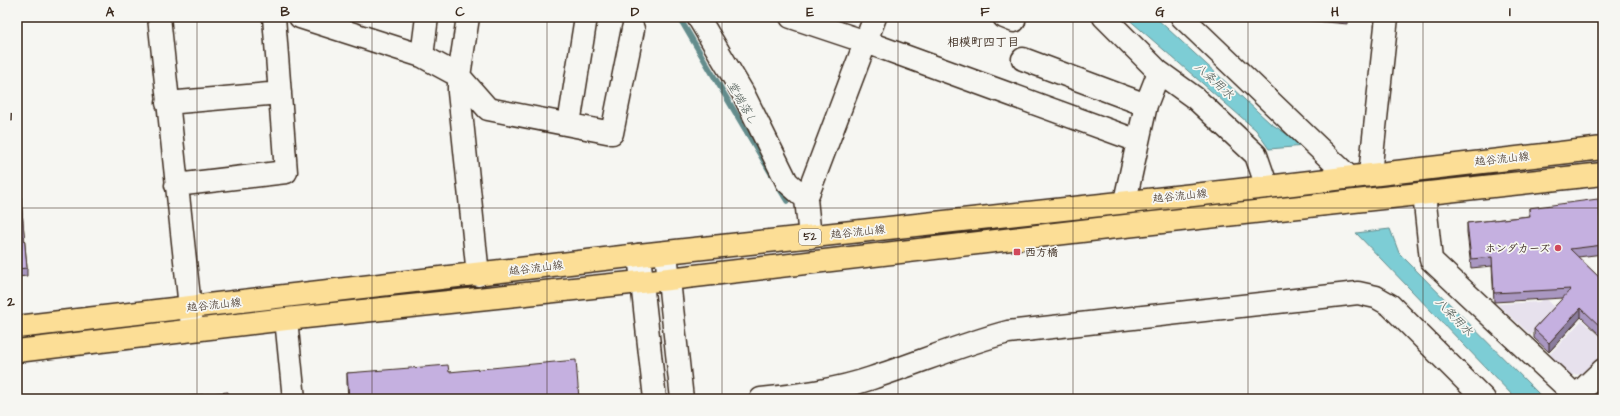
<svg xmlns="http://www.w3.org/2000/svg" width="1620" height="416" viewBox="0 0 1620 416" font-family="'Architects Daughter','Klee One',sans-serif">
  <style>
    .built { fill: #e7e1ed }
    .water { fill: #7dcdd5; stroke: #638c8c }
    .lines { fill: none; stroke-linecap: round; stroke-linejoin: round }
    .stream { stroke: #638c8c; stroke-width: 5.5 }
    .minor-casing { stroke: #3b2a1e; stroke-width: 25 }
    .major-casing { stroke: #3b2a1e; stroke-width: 25 }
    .minor { stroke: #f6f6f2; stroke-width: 22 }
    .major { stroke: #fcde96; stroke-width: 22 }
    .wall { fill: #a997c1; stroke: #3b2a1e }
    .shaded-wall { fill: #8a7b9d; stroke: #3b2a1e }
    .building { fill: #c5b0e0; stroke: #3b2a1e }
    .grid { fill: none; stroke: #3b2a1e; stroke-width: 1; stroke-opacity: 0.55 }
    .poi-dot { fill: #d1495b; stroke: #f6f6f2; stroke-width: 1.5 }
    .labels { text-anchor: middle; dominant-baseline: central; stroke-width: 3.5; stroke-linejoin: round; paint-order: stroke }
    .shield { fill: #f6f6f2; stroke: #73675e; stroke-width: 1 }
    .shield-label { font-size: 10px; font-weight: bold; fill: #3b2a1e }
    .street-label { font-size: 11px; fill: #3b2a1e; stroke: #f6f6f2 }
    .poi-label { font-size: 11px; font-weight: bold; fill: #3b2a1e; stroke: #f6f6f2; text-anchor: end }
    .neighbourhood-label { font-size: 12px; font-weight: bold; fill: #3b2a1e; stroke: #f6f6f2 }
    .water-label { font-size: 12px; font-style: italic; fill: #4f5b55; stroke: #f6f6f2 }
    .neatline { fill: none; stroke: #3b2a1e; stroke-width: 1.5 }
    .grid-label { font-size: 13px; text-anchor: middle; font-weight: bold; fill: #3b2a1e }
  </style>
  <rect width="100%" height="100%" fill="#f6f6f2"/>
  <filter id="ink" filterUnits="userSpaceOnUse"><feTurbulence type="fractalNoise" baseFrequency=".025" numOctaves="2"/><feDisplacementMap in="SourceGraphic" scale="8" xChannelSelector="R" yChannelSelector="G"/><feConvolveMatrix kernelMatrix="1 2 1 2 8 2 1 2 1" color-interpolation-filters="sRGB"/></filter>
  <g filter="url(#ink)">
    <!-- built -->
    <path class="built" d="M 1545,297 L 1557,310 L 1531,335 L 1497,304 L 1539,302 Z
      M 1582,320 L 1603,339 L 1603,353 L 1583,374 L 1570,375 L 1549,355 Z"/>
    <!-- water -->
    <path class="water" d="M 1126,17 L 1155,17 L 1270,123 L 1305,146 L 1269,149 L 1256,130 Z
      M 1390,229 L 1399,253 L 1544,399 L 1516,399 L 1356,233 Z"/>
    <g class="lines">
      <!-- stream -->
      <path class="stream" d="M 679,17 L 772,175
        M 778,186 L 787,201"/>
      <defs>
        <path id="minor" d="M 159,17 L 192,326
          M 300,17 L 422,56 L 459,76 L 459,92 L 478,275
          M 468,17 L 459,76 L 488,109 L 612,133 L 633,29
          M 698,17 L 743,93 L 787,182 L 806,199
          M 791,17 L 866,42 L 1138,141
          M 1004,17 L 1014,21
          M 1104,17 L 1159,72 L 1195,98 L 1256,155 L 1267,187
          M 1182,17 L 1349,177
          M 422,56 L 427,17
          M 1023,59 L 1146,105
          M 167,103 L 280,93
          M 569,124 L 586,17
          M 1370,174 L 1387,17
          M 176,185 L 286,172 L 274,17
          M 1424,194 L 1431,260 L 1579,399
          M 1125,201 L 1146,105 L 1159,72
          M 810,237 L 806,199 L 875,17
          M 666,253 L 682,399
          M 639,255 L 655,399
          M 286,319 L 294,399
          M 1576,396 L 1603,370
          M 761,399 C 798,395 837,390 872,378 C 918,363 962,344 1008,332 L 1358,293 L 1376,297 L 1390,305 L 1484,399"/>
        <path id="major" d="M 17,327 L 639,255 L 1267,187 L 1603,148
          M 17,351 L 286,319 L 669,279 L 1107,228 L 1603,174"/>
      </defs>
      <!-- minor casing -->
      <use href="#minor" class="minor-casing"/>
      <!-- major casing -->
      <use href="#major" class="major-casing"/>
      <!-- minor -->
      <use href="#minor" class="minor"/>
      <!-- major -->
      <use href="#major" class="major"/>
    </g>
    <!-- wall -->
    <path class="wall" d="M 1282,17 L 1348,17 L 1348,24 L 1282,18 Z
      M 17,154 L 27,268 L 27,276 L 17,277 Z
      M 1529,208 L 1603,239 L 1603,254 L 1578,257 L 1603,281 L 1603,338 L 1581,317 L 1549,352 L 1534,338 L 1534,329 L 1563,298 L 1494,302 L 1492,266 L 1471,268 L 1467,232 L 1467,223 L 1529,216 Z
      M 449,372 L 579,399 L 348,399 L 347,383 L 347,373 Z
      M 1603,382 L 1603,396 L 1599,391 L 1599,386 Z"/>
    <!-- shaded-wall -->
    <path class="shaded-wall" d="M 1581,308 L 1581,317 L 1549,352 L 1549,343 Z"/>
    <!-- building -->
    <path class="building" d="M 17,154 L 27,268 L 17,269 Z
      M 1598,199 L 1603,239 L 1603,245 L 1570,249 L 1603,281 L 1603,329 L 1581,308 L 1549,343 L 1534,329 L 1571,289 L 1494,293 L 1492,257 L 1471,259 L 1467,223 L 1530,216 L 1529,208 Z
      M 576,360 L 579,399 L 349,399 L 347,373 L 448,365 L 449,372 Z
      M 1603,382 L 1603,390 L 1599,386 Z
      M 228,392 L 229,399 L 165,399 Z"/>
  </g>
  <!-- grid -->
  <path class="grid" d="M 197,17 L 197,399M 372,17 L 372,399M 547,17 L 547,399M 722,17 L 722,399M 898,17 L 898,399M 1073,17 L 1073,399M 1248,17 L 1248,399M 1423,17 L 1423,399M 17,208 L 1603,208"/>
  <!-- markers -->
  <g class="poi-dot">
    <circle cx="1558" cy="248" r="4"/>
    <rect x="1013" y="248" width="8" height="8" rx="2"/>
  </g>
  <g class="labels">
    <!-- shield labels -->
    <rect class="shield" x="799" y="229" width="22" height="16" rx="3"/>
    <g class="shield-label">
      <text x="810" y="237">52</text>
    </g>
    <!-- street labels -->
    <g class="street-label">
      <text transform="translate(1502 159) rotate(-6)">越谷流山線</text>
      <text transform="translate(1180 196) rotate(-6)">越谷流山線</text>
      <text transform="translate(858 232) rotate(-6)">越谷流山線</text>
      <text transform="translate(536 268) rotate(-7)">越谷流山線</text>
      <text transform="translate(214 305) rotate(-6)">越谷流山線</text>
    </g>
    <!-- poi labels -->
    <g class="poi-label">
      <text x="1550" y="248">ホンダカーズ</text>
      <text x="1025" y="252" text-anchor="start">西方橋</text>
    </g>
    <!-- neighbourhood labels -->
    <g class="neighbourhood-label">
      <text x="983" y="42">相模町四丁目</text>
    </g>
    <!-- water labels -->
    <g class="water-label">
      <text transform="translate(1214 81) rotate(42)">八条用水</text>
      <text transform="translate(742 103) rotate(60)">堂端落し</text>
      <text transform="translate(1454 317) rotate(46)">八条用水</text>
    </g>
  </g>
  <!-- margin -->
  <rect width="1620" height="416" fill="none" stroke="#f6f6f2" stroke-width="44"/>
  <rect x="22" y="22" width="1576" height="372" class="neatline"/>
  <g class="grid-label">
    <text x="110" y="16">A</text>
    <text x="285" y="16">B</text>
    <text x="460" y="16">C</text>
    <text x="635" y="16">D</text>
    <text x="810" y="16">E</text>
    <text x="985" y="16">F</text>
    <text x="1160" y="16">G</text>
    <text x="1335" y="16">H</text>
    <text x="1510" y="16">I</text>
    <text x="11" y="120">1</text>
    <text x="11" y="306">2</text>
  </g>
</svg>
